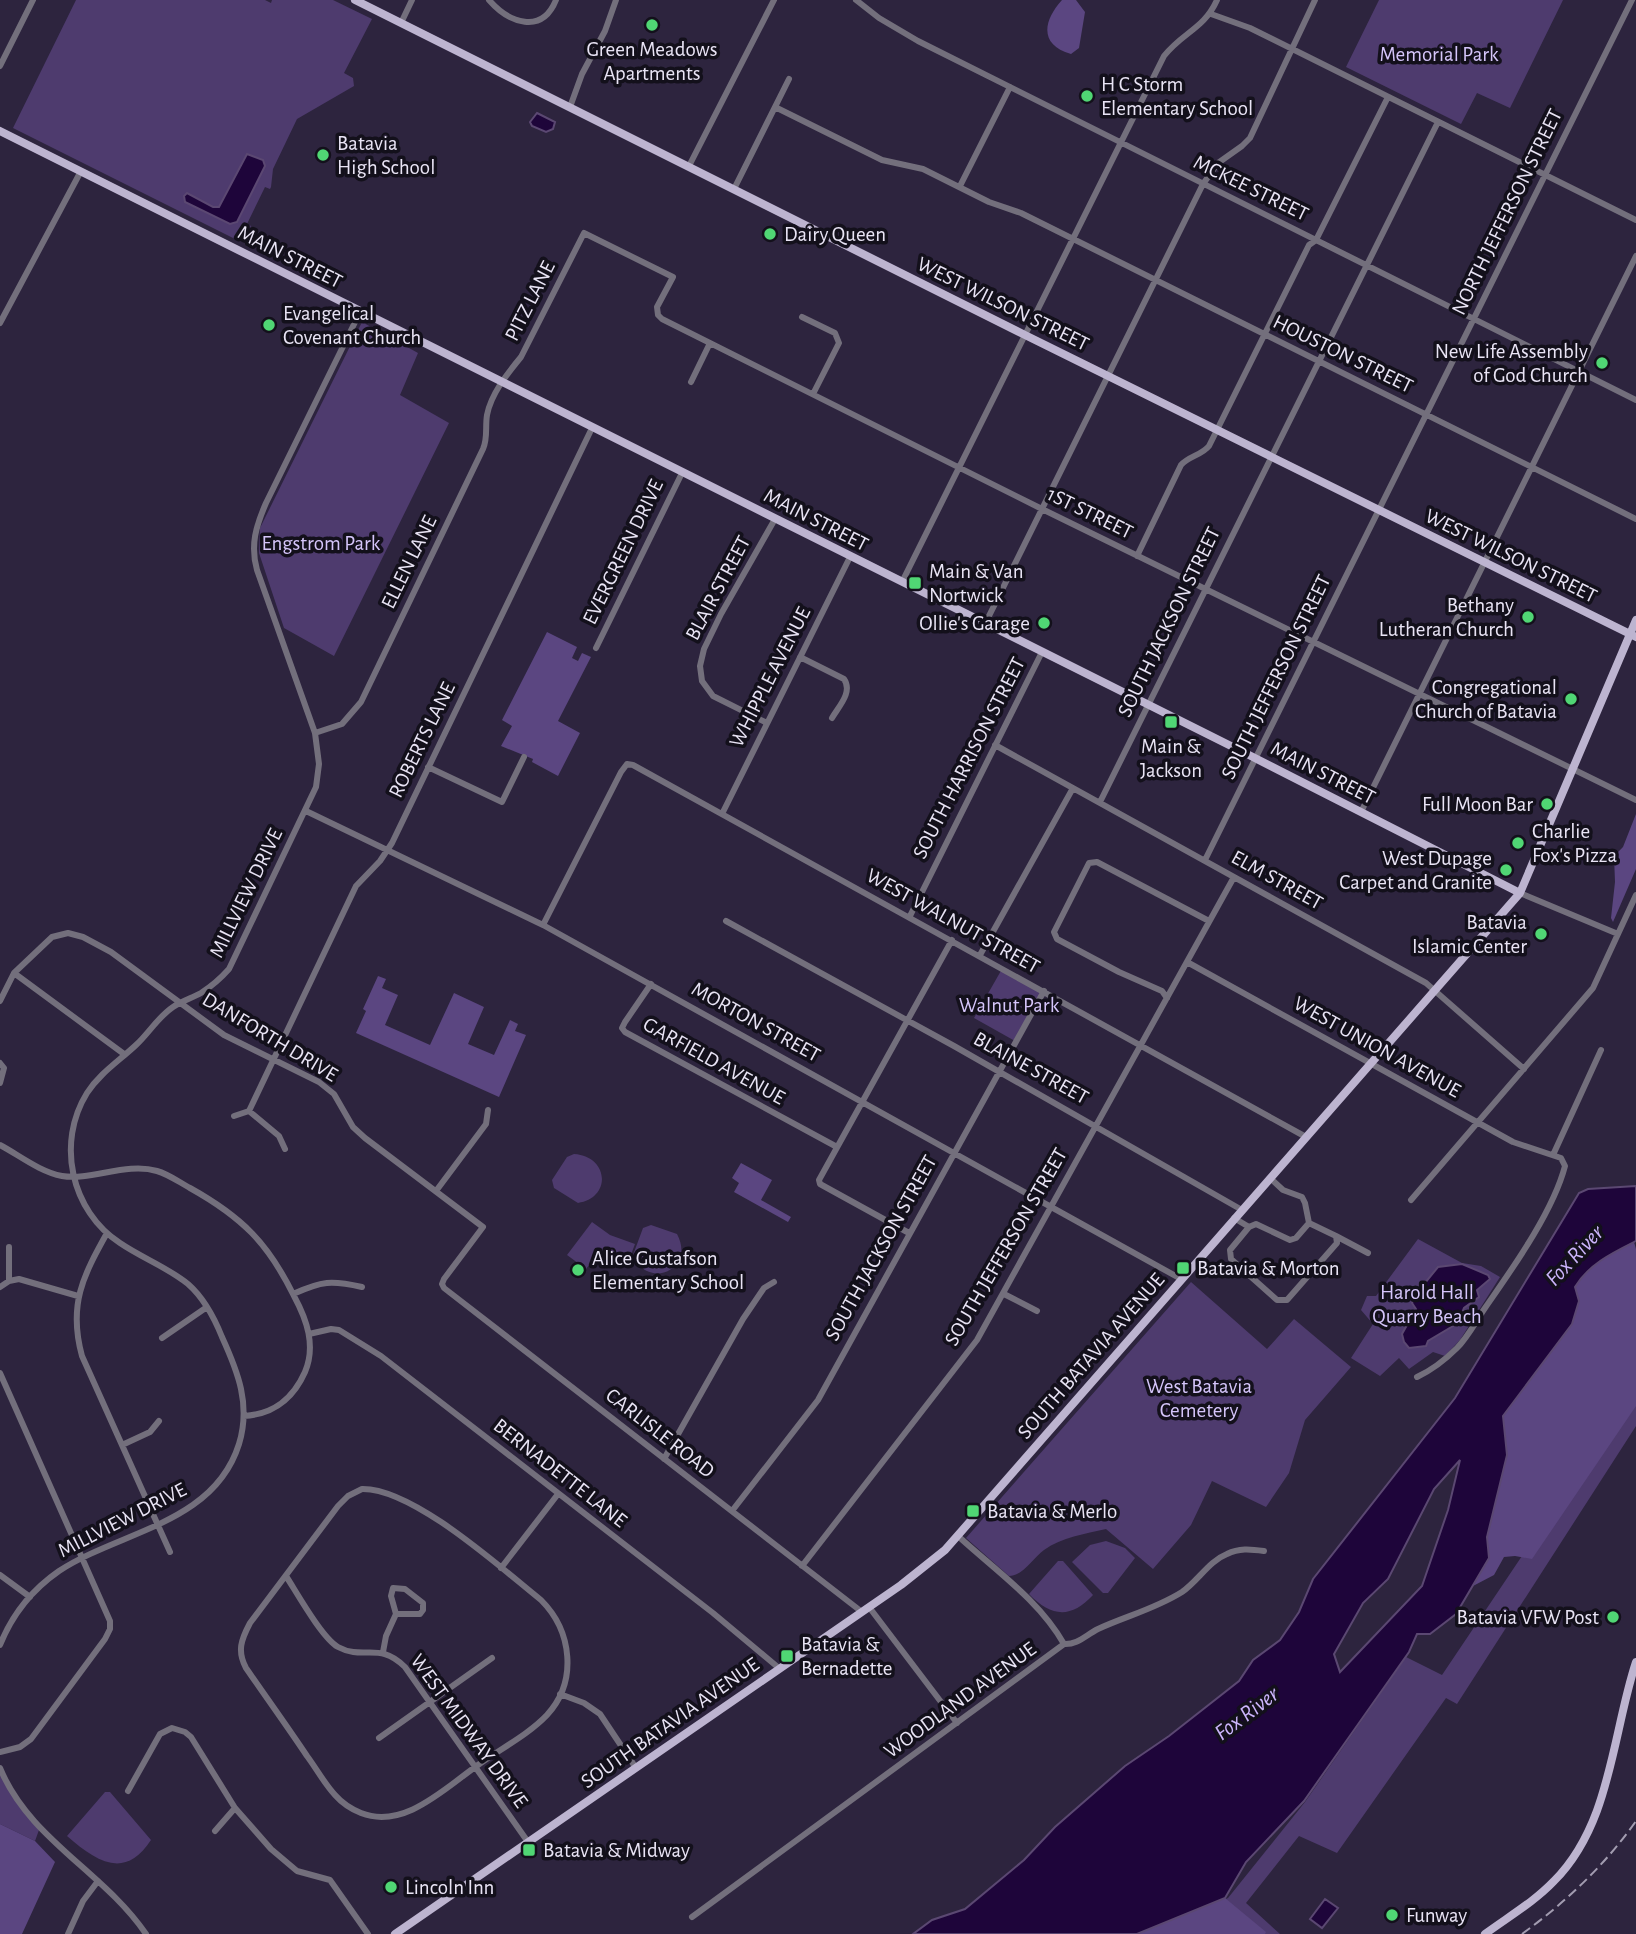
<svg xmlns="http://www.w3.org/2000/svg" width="1636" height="1934" viewBox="0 0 1636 1934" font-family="'Alegreya Sans',sans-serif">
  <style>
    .green { fill: #4e3b6e }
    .forest { fill: #5b4681 }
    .water { fill: #1e053a; stroke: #5b4872; stroke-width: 2; fill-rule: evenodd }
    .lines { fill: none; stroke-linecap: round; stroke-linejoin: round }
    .minor { stroke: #736f7c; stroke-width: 6 }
    .major { stroke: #bdb4d0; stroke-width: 8 }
    .rail { stroke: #a29cb0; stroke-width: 2; stroke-dasharray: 10 5; stroke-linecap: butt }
    .poi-dot { fill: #50d674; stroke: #13101b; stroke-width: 2.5 }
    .labels { text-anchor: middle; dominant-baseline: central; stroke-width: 7; stroke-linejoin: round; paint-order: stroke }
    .poi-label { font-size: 21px; fill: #e9e4f5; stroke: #13101b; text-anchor: start }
    .park-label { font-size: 21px; fill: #d5c5fa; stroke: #13101b }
    .street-label { font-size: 21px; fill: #e9e4f5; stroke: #13101b }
    .water-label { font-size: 23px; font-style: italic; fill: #cbb4fb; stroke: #13101b }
  </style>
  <rect width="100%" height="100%" fill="#2d243e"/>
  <!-- green -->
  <path class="green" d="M 76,0 L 265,0 L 271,3 L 272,0 L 333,0 L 372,19 L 344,73 L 353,78 L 354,86 L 297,119 L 273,169 L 271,187 L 270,189 L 265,187 L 247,224 L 251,226 L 245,237 L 239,241 L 13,128 Z
    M 1379,0 L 1563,0 L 1510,108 L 1477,93 L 1461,124 L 1346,67 Z
    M 362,322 L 418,353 L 400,395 L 449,423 L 334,656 L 284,628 L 259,553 L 260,528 Z
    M 1002,969 L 1043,992 L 1015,1041 L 974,1018 Z
    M 574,1154 C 609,1156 612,1198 578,1203 L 554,1188 L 552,1180 L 567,1157 Z
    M 592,1222 L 610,1235 L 635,1244 L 626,1268 L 600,1259 L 601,1250 L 586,1269 L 567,1255 Z
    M 651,1225 L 677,1234 C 696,1269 648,1291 633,1255 L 643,1228 Z
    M 1418,1239 L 1462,1263 L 1481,1266 L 1500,1277 L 1460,1340 L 1445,1356 L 1433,1352 L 1409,1369 L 1399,1358 L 1380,1376 L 1351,1358 L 1373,1324 L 1361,1310 L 1367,1296 L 1376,1296 Z
    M 1191,1282 L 1267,1349 L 1294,1319 L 1351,1367 L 1305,1420 L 1289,1473 L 1266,1507 L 1212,1481 L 1191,1525 L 1153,1569 L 1106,1529 C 1085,1534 1062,1537 1044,1550 C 1033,1558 1023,1576 1009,1576 L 966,1538 Z
    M 1636,1353 L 1636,1426 L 1457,1704 L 1446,1698 L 1337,1853 L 1299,1836 L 1246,1903 L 1280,1934 L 1141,1934 L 1228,1898 L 1305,1802 L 1406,1657 L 1442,1675 L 1569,1486 Z
    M 1106,1541 L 1125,1548 L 1135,1558 L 1108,1593 L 1103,1593 L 1072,1562 L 1090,1545 Z
    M 1058,1561 L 1063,1561 L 1093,1595 C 1071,1619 1051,1617 1029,1594 Z
    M 0,1775 L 17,1803 L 39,1830 L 35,1841 L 0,1824 Z
    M 105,1792 L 110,1792 L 151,1840 C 125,1880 97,1862 67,1836 Z"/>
  <!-- forest -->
  <path class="forest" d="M 1062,0 L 1076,0 L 1085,12 L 1079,48 L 1071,54 C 1039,45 1043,21 1062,0 Z
    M 547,632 L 577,647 L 572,658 L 578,661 L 582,653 L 591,657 L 558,721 L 580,733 L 558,776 L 532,762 L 533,759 L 501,746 L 512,726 L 502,720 Z
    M 1636,814 L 1636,869 L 1613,922 L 1611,918 L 1615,882 L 1614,856 L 1623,847 Z
    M 378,976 L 386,979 L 382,988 L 398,995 L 385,1025 L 430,1045 L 454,993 L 484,1007 L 468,1044 L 494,1055 L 510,1020 L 518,1024 L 515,1031 L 526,1035 L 499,1097 L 356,1033 L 366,1011 L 363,1009 Z
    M 741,1163 L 772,1180 L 761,1200 L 791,1217 L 788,1222 L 734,1192 L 739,1183 L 732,1178 Z
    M 1634,1242 L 1636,1249 L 1636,1406 L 1532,1559 L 1515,1556 L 1504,1557 L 1494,1575 L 1473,1586 L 1489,1558 L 1487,1537 L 1507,1455 L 1503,1416 L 1579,1301 L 1574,1287 C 1589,1264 1610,1253 1634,1242 Z
    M 0,1824 L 35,1841 L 55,1862 L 22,1934 L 0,1934 Z
    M 1225,1898 L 1266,1932 L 1265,1934 L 1137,1934 Z"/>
  <!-- water -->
  <path class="water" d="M 537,113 L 555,122 L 553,129 L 546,132 L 532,126 L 530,122 Z
    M 247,154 L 263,160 L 265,166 L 237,222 L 230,224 L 185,202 L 184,196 L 187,193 L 213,207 L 219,207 Z
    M 1636,1186 L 1636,1241 C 1612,1253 1589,1264 1575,1287 L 1579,1301 L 1572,1324 L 1503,1416 L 1507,1455 L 1487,1537 L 1489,1558 L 1456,1614 L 1430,1634 L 1417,1634 L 1409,1652 L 1304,1801 L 1246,1862 L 1225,1898 L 1137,1934 L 913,1934 L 932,1920 L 965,1909 L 1024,1860 L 1055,1827 L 1125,1766 L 1169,1736 L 1239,1681 L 1253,1660 L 1280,1640 L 1299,1612 L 1313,1579 L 1455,1398 L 1579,1193 L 1588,1189 ZM 1460,1460 L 1448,1510 L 1422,1586 L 1340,1672 L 1334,1654 L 1363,1603 L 1388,1579 L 1434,1489 Z
    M 1462,1264 L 1488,1275 L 1490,1279 L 1477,1290 L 1479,1297 L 1464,1308 L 1458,1323 L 1428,1341 L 1426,1346 L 1409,1348 L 1404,1342 L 1402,1334 L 1416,1309 L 1412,1303 L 1420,1283 L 1425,1283 L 1438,1267 Z
    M 1325,1899 L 1338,1908 L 1322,1928 L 1310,1919 Z"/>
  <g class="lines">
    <!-- minor -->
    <path class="minor" d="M 489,0 C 509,23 542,35 556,0
      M 856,0 L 879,18 L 918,41 L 1636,400
      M 1211,14 L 1250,28 L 1636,220
      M 401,23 L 412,0
      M 0,66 L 33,0
      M 570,107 L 582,74 L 605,31 L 616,0
      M 775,107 L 882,160 L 923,169 L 989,202 L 1021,213 L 1636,519
      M 689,166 L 774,0
      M 960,186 L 1010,87
      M 734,189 L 789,79
      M 802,317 L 835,333 L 839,343 L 813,394
      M 0,323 L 81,171
      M 691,382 L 710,343
      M 1137,556 L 1181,465 C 1189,456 1202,455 1209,446 L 1309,245 L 1316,240 L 1388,97
      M 902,582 L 1164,56 C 1183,32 1204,29 1217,0
      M 985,624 L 1203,184 L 1218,163 L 1242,146 L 1250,138 L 1315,0
      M 596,648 L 682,473
      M 800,657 L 844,679 C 853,692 839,706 832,718
      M 767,723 L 713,696 L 702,681 L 700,666 L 704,649 L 721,614 L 775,519
      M 315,733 L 342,724 L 361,702 L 483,449 C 488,438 485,427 487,415 C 491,394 507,374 521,357 L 584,233 L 673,277 L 657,307 L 658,315 L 662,319 L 1042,509 L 1636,800
      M 995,745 L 1426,983 L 1524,1069
      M 428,767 L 502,802 L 524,757
      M 1100,802 L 1438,122
      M 306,811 L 543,925 L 1181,1279
      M 1361,812 L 1636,256
      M 722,814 L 850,557
      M 1205,860 L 1632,0
      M 1520,893 L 1618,934
      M 910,916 L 1042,652
      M 726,921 L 954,1046 L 1242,1210
      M 543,925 L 621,772 L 627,764 L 633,765 L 1306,1137
      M 980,955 L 1073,788
      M 1187,962 L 1513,1142 L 1561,1158 L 1565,1166 C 1553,1212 1512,1269 1485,1308 C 1476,1321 1468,1337 1457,1348 C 1445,1360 1432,1370 1417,1377
      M 14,973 L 124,1054
      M 651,984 L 625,1022 L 622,1028 L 625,1032 L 837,1147
      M 1167,998 L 1162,991 L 1119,972 L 1057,939 L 1054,932 L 1089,863 L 1097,862 L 1209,921
      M 0,1001 L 14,973 L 52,937 L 68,933 L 83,937 L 111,952 L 224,1035 L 319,1082 L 334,1094 L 353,1127 L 365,1138 L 483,1227 L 444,1279 L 442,1284 L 444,1288 L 862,1612
      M 0,1063 L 4,1068 L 0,1083
      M 249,1111 L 279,1136 L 285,1149
      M 234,1116 L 249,1111 L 356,886 L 380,861 L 392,843 L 592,428
      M 0,1145 C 19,1155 40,1172 62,1176 C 91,1181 126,1162 157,1171 C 168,1174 179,1182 190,1188 C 242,1217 268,1243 294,1296 C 307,1320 316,1346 305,1372 C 293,1399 274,1414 244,1416
      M 1553,1155 L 1601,1050
      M 1270,1178 L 1283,1190 L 1302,1197 L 1305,1203 L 1309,1223
      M 436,1191 L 486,1124 L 488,1110
      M 1411,1200 L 1593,988 L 1636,895
      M 1234,1218 L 1249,1227 L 1230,1250 L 1231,1259 L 1277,1300 L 1287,1300 L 1337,1243 L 1336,1236 L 1309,1223 L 1296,1238 L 1290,1240 L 1256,1224 L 1249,1227
      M 107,1233 C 83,1276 68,1305 82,1356 L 170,1552
      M 909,1233 L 820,1184 L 819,1180 L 952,940
      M 1336,1236 L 1368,1253
      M 9,1247 L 9,1281
      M 0,1287 L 9,1281 L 19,1279 L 78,1296
      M 293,1294 C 322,1281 331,1280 362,1287
      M 1004,1294 L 1037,1311
      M 309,1334 L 331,1329 L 339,1330 L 381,1356 L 713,1613 L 780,1669
      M 162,1338 L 207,1307
      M 0,1373 L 110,1621 L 110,1629 L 105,1639 L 31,1739 L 20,1747 L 0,1752
      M 122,1445 L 150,1432 L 159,1421
      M 664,1459 L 743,1319 L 764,1288 L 774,1282
      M 362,1489 C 413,1488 501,1568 541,1600 C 572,1631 578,1681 547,1715 C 528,1735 500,1749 478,1765 C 445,1788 404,1830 361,1813 C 351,1809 342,1803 335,1795 C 324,1783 316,1768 307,1756 C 287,1726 266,1697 246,1668 C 237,1651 241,1640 250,1623 L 338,1506 L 348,1496 Z
      M 732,1511 L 818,1400 L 1044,991
      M 958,1536 C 995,1570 1039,1600 1064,1644
      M 802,1566 L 977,1340 L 1234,877
      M 501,1568 L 558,1494
      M 0,1575 L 30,1597
      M 286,1576 C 297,1593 322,1638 338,1647 C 364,1661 379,1641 405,1667 L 528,1842
      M 869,1607 L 957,1723
      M 0,1645 C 12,1615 33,1589 59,1571 C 120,1531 214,1524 239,1444 C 251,1405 238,1372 222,1337 C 214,1317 204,1298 188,1284 C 167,1267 142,1258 120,1243 C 71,1211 56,1143 87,1093 C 100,1073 119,1061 136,1045 C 149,1033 158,1017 173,1007 C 182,1001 192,998 201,993 C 212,986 221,978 229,969 L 316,787 L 319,764 L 315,733 L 257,570 C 250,545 256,526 266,503 L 360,312
      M 383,1652 L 386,1636 L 396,1614 L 420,1614 L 423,1610 L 423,1603 L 405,1589 L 393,1588 L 391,1596 L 396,1614
      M 560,1694 L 584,1703 L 600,1714 L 636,1768
      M 379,1738 L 492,1658
      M 0,1768 C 29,1839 104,1872 146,1934
      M 128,1791 L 160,1734 L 172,1728 L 185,1732 L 191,1737 L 235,1808 L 271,1849 L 297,1871 L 330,1880 L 368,1934
      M 215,1831 L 235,1808
      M 692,1917 L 1064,1644 C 1077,1645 1086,1635 1098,1629 C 1126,1616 1155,1609 1182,1592 C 1198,1581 1209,1561 1227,1554 C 1239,1548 1250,1549 1264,1551
      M 68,1934 L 83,1901 L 98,1881"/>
    <!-- major -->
    <path class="major" d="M 355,0 L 1025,335 L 1636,637
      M 0,131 L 1249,755 L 1520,893
      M 395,1934 L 901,1585 L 945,1550 L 1520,893 L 1636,620
      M 1485,1934 C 1508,1917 1534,1902 1554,1881 C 1611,1824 1612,1735 1636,1662"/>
    <!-- rail -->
    <path class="rail" d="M 1522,1934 C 1566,1902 1605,1865 1636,1821"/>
  </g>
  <!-- markers -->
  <g class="poi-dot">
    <circle cx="652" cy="25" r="7"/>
    <circle cx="1087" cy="96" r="7"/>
    <circle cx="323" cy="155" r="7"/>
    <circle cx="770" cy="234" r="7"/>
    <circle cx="269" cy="325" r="7"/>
    <circle cx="1602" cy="363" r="7"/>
    <rect x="908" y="576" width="14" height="14" rx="3.5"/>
    <circle cx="1528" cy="617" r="7"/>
    <circle cx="1044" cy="623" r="7"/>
    <circle cx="1571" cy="699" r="7"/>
    <rect x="1164" y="715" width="14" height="14" rx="3.5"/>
    <circle cx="1547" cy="804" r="7"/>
    <circle cx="1518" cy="843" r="7"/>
    <circle cx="1506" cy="870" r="7"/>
    <circle cx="1541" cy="934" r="7"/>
    <rect x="1176" y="1261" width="14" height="14" rx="3.5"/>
    <circle cx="578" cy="1270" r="7"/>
    <rect x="966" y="1504" width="14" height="14" rx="3.5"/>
    <circle cx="1613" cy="1617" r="7"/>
    <rect x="780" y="1649" width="14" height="14" rx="3.5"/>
    <rect x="522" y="1843" width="14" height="14" rx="3.5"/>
    <circle cx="391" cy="1887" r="7"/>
    <circle cx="1392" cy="1915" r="7"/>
  </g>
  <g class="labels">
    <!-- poi labels -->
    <g class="poi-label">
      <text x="652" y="49" text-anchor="middle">Green Meadows<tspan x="652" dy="24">Apartments</tspan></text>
      <text x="1101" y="84">H C Storm<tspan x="1101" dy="24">Elementary School</tspan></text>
      <text x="337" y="143">Batavia<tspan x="337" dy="24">High School</tspan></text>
      <text x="784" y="234">Dairy Queen</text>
      <text x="283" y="313">Evangelical<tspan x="283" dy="24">Covenant Church</tspan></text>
      <text x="1588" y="351" text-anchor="end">New Life Assembly<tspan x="1588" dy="24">of God Church</tspan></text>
      <text x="929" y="571">Main &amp; Van<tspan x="929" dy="24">Nortwick</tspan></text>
      <text x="1514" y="605" text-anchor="end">Bethany<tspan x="1514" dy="24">Lutheran Church</tspan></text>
      <text x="1030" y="623" text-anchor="end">Ollie's Garage</text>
      <text x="1557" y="687" text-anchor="end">Congregational<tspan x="1557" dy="24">Church of Batavia</tspan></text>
      <text x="1171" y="746" text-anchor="middle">Main &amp;<tspan x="1171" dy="24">Jackson</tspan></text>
      <text x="1533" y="804" text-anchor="end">Full Moon Bar</text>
      <text x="1532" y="831">Charlie<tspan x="1532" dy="24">Fox's Pizza</tspan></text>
      <text x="1492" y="858" text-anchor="end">West Dupage<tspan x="1492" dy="24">Carpet and Granite</tspan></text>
      <text x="1527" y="922" text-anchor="end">Batavia<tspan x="1527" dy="24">Islamic Center</tspan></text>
      <text x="592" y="1258">Alice Gustafson<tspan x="592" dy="24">Elementary School</tspan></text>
      <text x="1197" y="1268">Batavia &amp; Morton</text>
      <text x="987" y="1511">Batavia &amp; Merlo</text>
      <text x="1599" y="1617" text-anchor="end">Batavia VFW Post</text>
      <text x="801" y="1644">Batavia &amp;<tspan x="801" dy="24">Bernadette</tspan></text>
      <text x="543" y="1850">Batavia &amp; Midway</text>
      <text x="405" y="1887">Lincoln Inn</text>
      <text x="1406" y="1915">Funway</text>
    </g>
    <!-- park labels -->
    <g class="park-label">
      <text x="1439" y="54">Memorial Park</text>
      <text x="321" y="543">Engstrom Park</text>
      <text x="1009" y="1005">Walnut Park</text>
      <text x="1427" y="1292">Harold Hall<tspan x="1427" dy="24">Quarry Beach</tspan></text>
      <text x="1199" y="1386">West Batavia<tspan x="1199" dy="24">Cemetery</tspan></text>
    </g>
    <!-- street labels -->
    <g class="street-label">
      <text transform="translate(1251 188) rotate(26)">MCKEE STREET</text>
      <text transform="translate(1507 212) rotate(-64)">NORTH JEFFERSON STREET</text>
      <text transform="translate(290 257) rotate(27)">MAIN STREET</text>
      <text transform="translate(530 301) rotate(-63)">PITZ LANE</text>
      <text transform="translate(1003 304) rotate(26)">WEST WILSON STREET</text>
      <text transform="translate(1343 354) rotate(26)">HOUSTON STREET</text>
      <text transform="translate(1090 513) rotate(26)">1ST STREET</text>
      <text transform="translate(816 520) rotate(27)">MAIN STREET</text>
      <text transform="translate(623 552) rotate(-64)">EVERGREEN DRIVE</text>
      <text transform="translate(1511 556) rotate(26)">WEST WILSON STREET</text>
      <text transform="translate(409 562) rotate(-64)">ELLEN LANE</text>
      <text transform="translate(718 588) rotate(-62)">BLAIR STREET</text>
      <text transform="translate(1169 622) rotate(-64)">SOUTH JACKSON STREET</text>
      <text transform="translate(770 677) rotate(-63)">WHIPPLE AVENUE</text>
      <text transform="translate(1276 677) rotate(-64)">SOUTH JEFFERSON STREET</text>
      <text transform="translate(422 740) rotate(-64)">ROBERTS LANE</text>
      <text transform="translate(969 758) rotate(-63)">SOUTH HARRISON STREET</text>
      <text transform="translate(1323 773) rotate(27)">MAIN STREET</text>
      <text transform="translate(1277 880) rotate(29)">ELM STREET</text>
      <text transform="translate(246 893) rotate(-64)">MILLVIEW DRIVE</text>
      <text transform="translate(953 921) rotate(29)">WEST WALNUT STREET</text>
      <text transform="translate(756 1022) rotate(29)">MORTON STREET</text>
      <text transform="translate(270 1037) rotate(31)">DANFORTH DRIVE</text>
      <text transform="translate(1377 1047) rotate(29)">WEST UNION AVENUE</text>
      <text transform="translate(714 1061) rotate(29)">GARFIELD AVENUE</text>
      <text transform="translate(1031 1068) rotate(29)">BLAINE STREET</text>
      <text transform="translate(1006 1247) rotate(-60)">SOUTH JEFFERSON STREET</text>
      <text transform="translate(881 1248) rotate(-61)">SOUTH JACKSON STREET</text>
      <text transform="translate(1091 1356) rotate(-49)">SOUTH BATAVIA AVENUE</text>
      <text transform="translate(660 1433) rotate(38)">CARLISLE ROAD</text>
      <text transform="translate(560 1473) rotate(38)">BERNADETTE LANE</text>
      <text transform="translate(122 1520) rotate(-27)">MILLVIEW DRIVE</text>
      <text transform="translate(960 1700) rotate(-36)">WOODLAND AVENUE</text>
      <text transform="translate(670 1723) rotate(-35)">SOUTH BATAVIA AVENUE</text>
      <text transform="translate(469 1731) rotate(54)">WEST MIDWAY DRIVE</text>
    </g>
    <!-- water labels -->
    <g class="water-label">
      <text transform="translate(1575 1256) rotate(-47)">Fox River</text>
      <text transform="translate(1247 1714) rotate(-37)">Fox River</text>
    </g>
  </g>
</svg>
